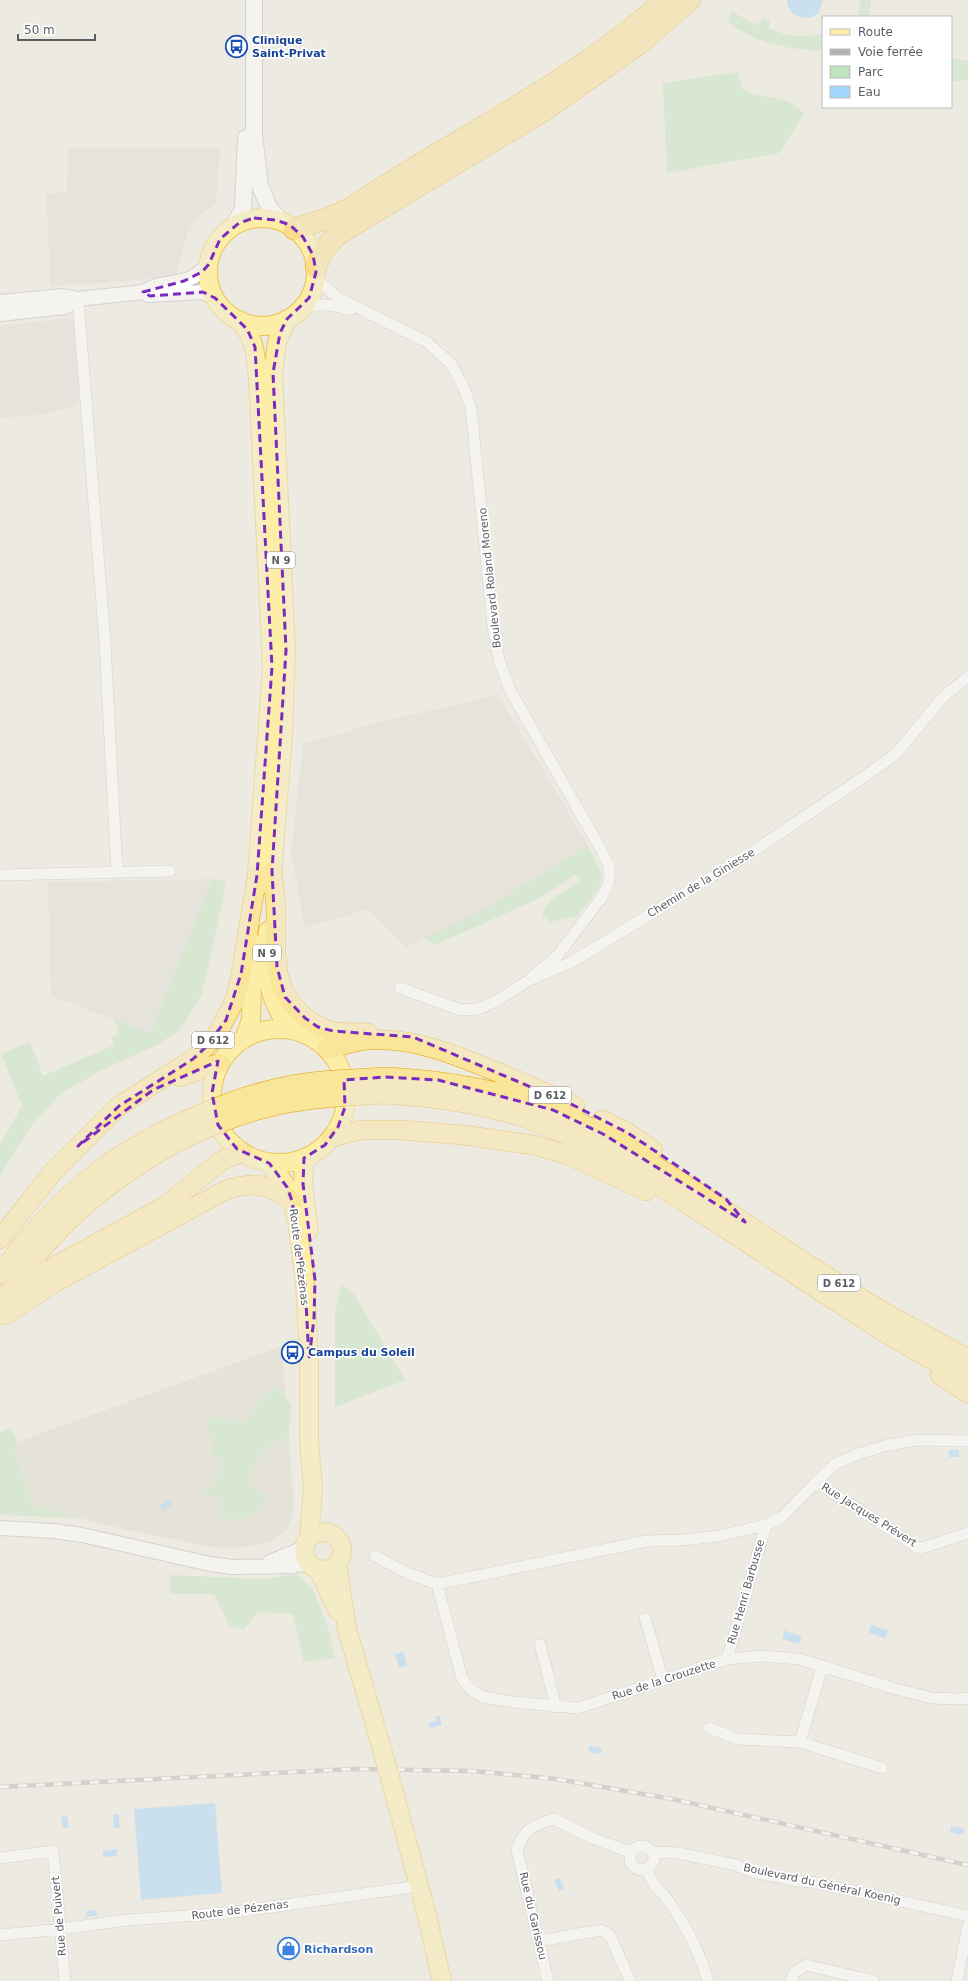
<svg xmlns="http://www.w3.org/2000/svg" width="968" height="1981" viewBox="0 0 968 1981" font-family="'DejaVu Sans',sans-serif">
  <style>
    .industrial { fill: #dedcd6 }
    .education { fill: #dcd9cf }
    .green { fill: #bee4be }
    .water { fill: #a2d5fc }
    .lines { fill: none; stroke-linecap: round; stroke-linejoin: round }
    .minor-casing { stroke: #b4b7bc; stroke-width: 12 }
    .tertiary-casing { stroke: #b4b7bc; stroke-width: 16 }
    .secondary-casing { stroke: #b5b8be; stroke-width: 18 }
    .primary-casing { stroke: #ecc35a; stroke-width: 20 }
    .trunk-casing { stroke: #e6a007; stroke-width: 20 }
    .motorway-casing { stroke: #e6a007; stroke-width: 22 }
    .minor { stroke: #fff; stroke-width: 11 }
    .tertiary { stroke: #fff; stroke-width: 14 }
    .secondary { stroke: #fff; stroke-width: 16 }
    .primary { stroke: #fceea7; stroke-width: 18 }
    .trunk { stroke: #fae69a; stroke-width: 19 }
    .motorway { stroke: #f9dd8c; stroke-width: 21 }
    .rail-casing { stroke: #b2b3b3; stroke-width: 4.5 }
    .rail { stroke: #fff; stroke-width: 3; stroke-dasharray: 9; stroke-linecap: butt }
    .primary-bridge-casing { stroke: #ecc35a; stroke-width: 20; stroke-linecap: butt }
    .trunk-bridge-casing { stroke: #e6a007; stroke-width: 20; stroke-linecap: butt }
    .primary-bridge { stroke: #fceea7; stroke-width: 18 }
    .trunk-bridge { stroke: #fae69a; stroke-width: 19 }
    .marked { fill: none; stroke: #7b2cbf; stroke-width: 3; stroke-dasharray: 8 5; stroke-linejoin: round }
    .labels { text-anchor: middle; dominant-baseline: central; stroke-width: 3.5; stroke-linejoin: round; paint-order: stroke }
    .shield { fill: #fff; stroke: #8c8e91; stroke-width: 1 }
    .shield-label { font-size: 10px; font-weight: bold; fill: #5a5d62 }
    .transit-label { font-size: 11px; font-weight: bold; fill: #164399; stroke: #fff; text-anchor: start }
    .street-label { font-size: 11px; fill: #5a5d62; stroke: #fff }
    .shop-label { font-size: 11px; font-weight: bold; fill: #366cbe; stroke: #fff; text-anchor: start }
  </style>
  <rect width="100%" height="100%" fill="#eceae1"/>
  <!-- industrial -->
  <path class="industrial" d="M 220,148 L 216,204 L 202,213 L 187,235 L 176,275 L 128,281 L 51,286 L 46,195 L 67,191 L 68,149 Z
    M 69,318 L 75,322 L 79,404 L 48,414 L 0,418 L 0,326 Z
    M 498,695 L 588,845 L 485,909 L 405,948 L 368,909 L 305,928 L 291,853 L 303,744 L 376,723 Z
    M 212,879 L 150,1033 L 51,996 L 48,882 Z"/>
  <!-- education -->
  <path class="education" d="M 282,1346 L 293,1491 L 293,1515 L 287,1529 L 271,1542 L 233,1549 L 211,1547 L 110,1526 L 32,1505 L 15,1449 L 17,1442 Z"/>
  <!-- green -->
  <path class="green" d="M 861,0 L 871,0 L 869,17 L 857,17 Z
    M 731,11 L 756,25 L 764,18 L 769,20 L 770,28 C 788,38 803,37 823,34 L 823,51 C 786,49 758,44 728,22 Z
    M 951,58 L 968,61 L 968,80 L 951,82 Z
    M 737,72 L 742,88 C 747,91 753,94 759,95 C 777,99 792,99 804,114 L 779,153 L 667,173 L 663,83 Z
    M 588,845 L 602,874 L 599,888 L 577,916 L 550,922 L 542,915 L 550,900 L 580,881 L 575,875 L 538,899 L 435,945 L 425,938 L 485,909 Z
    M 212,879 L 225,881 L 223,900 L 202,994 L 181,1029 L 157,1045 L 100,1071 L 60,1094 L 29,1129 L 0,1176 L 0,1144 L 22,1106 L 1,1054 L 30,1042 L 43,1076 L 114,1045 L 111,1038 L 119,1035 L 114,1019 L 150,1033 Z
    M 341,1285 L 354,1294 L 405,1380 L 335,1407 L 335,1314 Z
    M 277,1386 L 291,1404 L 289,1437 C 265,1444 261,1454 249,1475 L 252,1488 L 266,1492 L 260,1510 L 245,1519 L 221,1519 L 221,1498 L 203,1495 L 202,1487 L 215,1486 L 221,1459 L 211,1457 L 213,1438 L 205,1422 L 214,1416 L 237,1422 L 246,1421 L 251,1408 Z
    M 11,1428 L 17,1442 L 15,1450 L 32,1505 L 79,1518 L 0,1515 L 0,1433 Z
    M 296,1574 L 313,1589 L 328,1628 L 335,1658 L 304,1662 L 293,1614 L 258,1612 L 244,1629 L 230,1626 L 214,1594 L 170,1594 L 170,1575 L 263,1579 Z"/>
  <!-- water -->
  <path class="water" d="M 787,0 L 823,0 C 821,5 820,11 817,14 C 806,24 786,14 787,0 Z
    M 949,1450 L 959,1450 L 959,1457 L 949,1457 Z
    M 169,1499 L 172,1505 L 163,1511 L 159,1505 Z
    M 871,1625 L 888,1630 L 885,1638 L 869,1633 Z
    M 785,1629 L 787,1632 L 802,1636 L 799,1644 L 782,1639 Z
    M 403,1652 L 407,1666 L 399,1668 L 395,1654 Z
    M 440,1716 L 442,1725 L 430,1728 L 429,1723 L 436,1721 L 435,1717 Z
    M 589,1746 L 602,1748 L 601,1754 L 589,1752 Z
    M 215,1803 L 222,1893 L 141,1900 L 134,1809 Z
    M 119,1814 L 120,1827 L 114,1828 L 113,1815 Z
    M 67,1816 L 69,1828 L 63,1828 L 61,1817 Z
    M 951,1826 L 964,1828 L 963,1835 L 950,1832 Z
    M 117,1849 L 117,1856 L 103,1857 L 103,1851 Z
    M 559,1878 L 565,1889 L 559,1891 L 554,1880 Z
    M 97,1910 L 97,1916 L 87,1917 L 86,1911 Z"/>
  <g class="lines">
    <defs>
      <path id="minor" d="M 315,278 L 338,298 L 427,342 L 451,364 L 464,388 L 471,408 L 493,626 L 499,660 L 510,690 L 603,853 L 609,867 L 609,882 L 602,897 L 557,956 L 529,980
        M 78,299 L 105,643 L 117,873
        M 302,307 C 319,303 333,305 350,310
        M 0,875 L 170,871
        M 400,988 L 461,1010 L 478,1009 L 498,1000 L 529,980 L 572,962 L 758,848 L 868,774 L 896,754 L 943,697 L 968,677
        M 816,1482 L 917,1547 L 922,1548 L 968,1533
        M 375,1556 L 407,1573 L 437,1584 L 647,1541 L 683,1540 L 718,1536 L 766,1525 L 782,1517 L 816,1482 L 835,1464 L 858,1454 L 884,1446 L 916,1440 L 968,1441
        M 437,1584 L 462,1678 L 471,1690 L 483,1697 L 513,1702 L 578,1708 L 727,1659 L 761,1656 L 799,1659 L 896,1689 L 932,1698 L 958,1699 L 968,1698
        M 645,1618 L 663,1680
        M 540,1644 L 556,1707
        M 727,1659 L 766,1525
        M 709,1728 L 738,1739 L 800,1742 L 882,1768
        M 800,1742 L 822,1667
        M630 1858a12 12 0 1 1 24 0a12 12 0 1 1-24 0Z
        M 653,1852 L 678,1853 L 736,1865 L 752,1872 L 798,1881 L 812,1882 L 968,1916
        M 0,1858 L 53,1851 L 65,1981
        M 647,1869 C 651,1886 660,1888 669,1902 C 686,1926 700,1952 708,1981
        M 0,1935 L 61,1929 L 127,1920 L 228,1913 L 419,1886
        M 539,1941 L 601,1930 L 610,1935 L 630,1981
        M 548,1981 L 517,1850 C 524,1829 533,1825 554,1819 L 592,1838 L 630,1852
        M 791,1981 L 794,1973 L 806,1965 L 874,1981
        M 957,1981 L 968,1925"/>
      <path id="tertiary" d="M 148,295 L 203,292 L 215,298
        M 0,302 L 62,296 L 78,299 L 143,292 C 167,277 184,291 209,264
        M 0,314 L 65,307 L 78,299
        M 0,1528 L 54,1531 L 82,1535 L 210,1564 L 232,1567 L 291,1566 L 308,1563
        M 270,1562 L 304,1548"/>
      <path id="secondary" d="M 254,0 L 254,135 L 260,186 L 270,209 L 282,222
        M 234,226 L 243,208 L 246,138"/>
      <path id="primary" d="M208 272a54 54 0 1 1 108 0a54 54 0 1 1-108 0Z
        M 239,320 C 256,339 255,354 258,378 L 272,667 L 256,889
        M 271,886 L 283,735 L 286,650 L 273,373 L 277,342 L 287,319
        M 268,931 C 265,972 266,997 291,1030
        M212 1096a67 67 0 1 1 134 0a67 67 0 1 1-134 0Z
        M 244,1039 L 251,1020 L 253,943
        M 304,1158 L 303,1184 L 309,1230
        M 269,1163 L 287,1187 L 292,1201 L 297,1221 L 305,1283 L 309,1359 L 309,1440 L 313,1488 L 309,1538
        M304 1551a19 19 0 1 1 38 0a19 19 0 1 1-38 0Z
        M 337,1564 L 347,1629 L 381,1746
        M 318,1569 L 338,1611
        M 392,1785 L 427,1916 L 442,1981"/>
      <path id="trunk" d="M 272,871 C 274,885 276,899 276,913 C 276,948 271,984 298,1011 C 308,1021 318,1027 331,1031 C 343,1034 356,1032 368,1033
        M 327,1049 C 341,1046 357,1040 371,1040 C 416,1038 456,1055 497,1072 C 523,1083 549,1094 575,1106
        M 180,1077 L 220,1063
        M 385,1077 C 442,1080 499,1088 552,1110 C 589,1125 623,1146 657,1167 C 728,1210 796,1258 867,1302 C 900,1322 935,1339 968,1359
        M 384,1094 C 437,1097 489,1104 539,1123 C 592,1143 640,1173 687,1204 C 740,1237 792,1273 845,1307 C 885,1333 924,1358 968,1377
        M 602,1120 L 628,1133 L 653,1150
        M 331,1138 L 347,1133 L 362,1130 L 400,1130 L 463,1135 L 534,1145 L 568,1155 L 646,1191
        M 0,1239 L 52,1173 L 119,1106 L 193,1059 L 216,1036 L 234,1002 L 241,974 L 257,875
        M 0,1274 C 31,1232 66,1194 109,1163 C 125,1152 142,1143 159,1133
        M 23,1293 L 46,1271 L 165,1206 L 220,1162 L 230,1157 L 243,1153
        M 0,1305 C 48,1233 95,1189 170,1146
        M 5,1315 L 54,1283 L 224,1191 C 251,1181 269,1183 292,1201
        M 940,1375 L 968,1393"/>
      <path id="motorway" d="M 294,229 L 329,218 L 351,208 C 454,138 572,85 665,0
        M 316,267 C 321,252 328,243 340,233 L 545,110 L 640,43 L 690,0"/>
    </defs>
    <!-- minor casing -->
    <use href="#minor" class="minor-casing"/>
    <!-- tertiary casing -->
    <use href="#tertiary" class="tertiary-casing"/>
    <!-- secondary casing -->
    <use href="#secondary" class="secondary-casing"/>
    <!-- primary casing -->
    <use href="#primary" class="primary-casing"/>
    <!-- trunk casing -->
    <use href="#trunk" class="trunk-casing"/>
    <!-- motorway casing -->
    <use href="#motorway" class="motorway-casing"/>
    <!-- minor -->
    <use href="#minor" class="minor"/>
    <!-- tertiary -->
    <use href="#tertiary" class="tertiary"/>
    <!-- secondary -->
    <use href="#secondary" class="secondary"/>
    <!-- primary -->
    <use href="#primary" class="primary"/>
    <!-- trunk -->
    <use href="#trunk" class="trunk"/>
    <!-- motorway -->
    <use href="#motorway" class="motorway"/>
    <defs>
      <path id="rail" d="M 0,1787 L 352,1769 L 473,1771 L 556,1779 L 672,1799 L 968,1865"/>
    </defs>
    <!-- rail casing -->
    <use href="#rail" class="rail-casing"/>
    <!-- rail -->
    <use href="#rail" class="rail"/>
    <defs>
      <path id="primary-bridge" d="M 381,1746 L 392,1785"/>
      <path id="trunk-bridge" d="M 159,1133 C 208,1109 256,1089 312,1082 C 336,1079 361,1079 385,1077
        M 170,1146 C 210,1125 256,1107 301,1101 C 328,1097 356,1096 384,1094"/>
    </defs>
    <!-- primary-bridge casing -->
    <use href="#primary-bridge" class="primary-bridge-casing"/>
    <!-- trunk-bridge casing -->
    <use href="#trunk-bridge" class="trunk-bridge-casing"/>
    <!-- primary-bridge -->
    <use href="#primary-bridge" class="primary-bridge"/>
    <!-- trunk-bridge -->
    <use href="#trunk-bridge" class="trunk-bridge"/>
  </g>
  <!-- marked area -->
  <path d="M0 0H968V1981H0ZM 254,218 L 276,220 L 290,225 L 303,237 L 313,255 L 316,272 L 309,298 L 287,319 L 280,333 L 273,373 L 286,650 L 272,871 L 277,967 L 285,997 L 305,1018 L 318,1027 L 333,1031 L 413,1037 L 573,1105 L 628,1133 L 673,1163 L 726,1199 L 745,1222 L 603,1134 L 553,1110 L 438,1080 L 385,1077 L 344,1080 L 345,1107 L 338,1127 L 325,1145 L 304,1158 L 303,1184 L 315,1280 L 314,1319 L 309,1359 L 305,1283 L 292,1201 L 287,1187 L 269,1163 L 237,1149 L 218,1125 L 212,1093 L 218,1061 L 153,1090 L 78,1146 L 119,1106 L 193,1059 L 206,1047 L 226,1020 L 241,974 L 257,875 L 272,667 L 255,347 L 247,329 L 215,298 L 203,292 L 150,296 L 143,292 L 184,281 L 202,272 L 209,264 L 220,239 L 239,223 Z" fill="#eceae1" fill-opacity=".55" fill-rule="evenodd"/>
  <path class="marked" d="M 254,218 L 276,220 L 290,225 L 303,237 L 313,255 L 316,272 L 309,298 L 287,319 L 280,333 L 273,373 L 286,650 L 272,871 L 277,967 L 285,997 L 305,1018 L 318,1027 L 333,1031 L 413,1037 L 573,1105 L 628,1133 L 673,1163 L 726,1199 L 745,1222 L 603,1134 L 553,1110 L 438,1080 L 385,1077 L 344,1080 L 345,1107 L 338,1127 L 325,1145 L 304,1158 L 303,1184 L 315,1280 L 314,1319 L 309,1359 L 305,1283 L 292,1201 L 287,1187 L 269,1163 L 237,1149 L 218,1125 L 212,1093 L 218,1061 L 153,1090 L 78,1146 L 119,1106 L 193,1059 L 206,1047 L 226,1020 L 241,974 L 257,875 L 272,667 L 255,347 L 247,329 L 215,298 L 203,292 L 150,296 L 143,292 L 184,281 L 202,272 L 209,264 L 220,239 L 239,223 Z"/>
  <!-- icons -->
  <defs>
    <symbol id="bus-ring" viewBox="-11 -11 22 22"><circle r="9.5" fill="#fff" stroke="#1a4fb4" stroke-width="1.5"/><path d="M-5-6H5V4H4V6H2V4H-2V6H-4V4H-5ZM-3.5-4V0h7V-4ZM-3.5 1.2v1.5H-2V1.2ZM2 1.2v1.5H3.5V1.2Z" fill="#1a4fb4"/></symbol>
    <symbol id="shop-ring" viewBox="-11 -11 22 22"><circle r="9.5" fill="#fff" stroke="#3f7fe0" stroke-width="1.5"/><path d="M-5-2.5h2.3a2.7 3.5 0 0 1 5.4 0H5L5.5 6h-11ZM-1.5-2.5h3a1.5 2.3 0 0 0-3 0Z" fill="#3f7fe0"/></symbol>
  </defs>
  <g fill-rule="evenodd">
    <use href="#bus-ring" x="224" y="34" width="25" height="25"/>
    <use href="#bus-ring" x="280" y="1340" width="25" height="25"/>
    <use href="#shop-ring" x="276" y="1936" width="25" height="25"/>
  </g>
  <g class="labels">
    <!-- shield labels -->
    <g class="shield">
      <rect x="267" y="552" width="28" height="16" rx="3"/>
      <rect x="253" y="945" width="28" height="16" rx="3"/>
      <rect x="192" y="1032" width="42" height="16" rx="3"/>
      <rect x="529" y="1087" width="42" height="16" rx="3"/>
      <rect x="818" y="1275" width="42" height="16" rx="3"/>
    </g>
    <g class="shield-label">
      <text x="281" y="560">N 9</text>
      <text x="267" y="953">N 9</text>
      <text x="213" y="1040">D 612</text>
      <text x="550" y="1095">D 612</text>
      <text x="839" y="1283">D 612</text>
    </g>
    <!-- transit labels -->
    <g class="transit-label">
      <text x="252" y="40">Clinique<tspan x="252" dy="13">Saint-Privat</tspan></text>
      <text x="308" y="1352">Campus du Soleil</text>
    </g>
    <!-- street labels -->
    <g class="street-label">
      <text transform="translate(490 578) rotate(-96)">Boulevard Roland Moreno</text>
      <text transform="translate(701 883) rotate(-31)">Chemin de la Giniesse</text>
      <text transform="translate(299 1257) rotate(83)">Route de Pézenas</text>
      <text transform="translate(869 1515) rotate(32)">Rue Jacques Prévert</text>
      <text transform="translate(746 1592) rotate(-74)">Rue Henri Barbusse</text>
      <text transform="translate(664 1680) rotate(-18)">Rue de la Crouzette</text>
      <text transform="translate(822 1884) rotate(12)">Boulevard du Général Koenig</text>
      <text transform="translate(240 1910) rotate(-7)">Route de Pézenas</text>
      <text transform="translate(59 1916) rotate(-95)">Rue de Puivert</text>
      <text transform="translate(533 1916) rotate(77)">Rue du Garissou</text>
    </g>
    <!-- shop labels -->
    <g class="shop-label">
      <text x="304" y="1949">Richardson</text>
    </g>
  </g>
  <!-- legend -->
  <rect x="822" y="16" width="130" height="92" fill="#ffffff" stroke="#bdbec0"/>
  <rect x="830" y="29" width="20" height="6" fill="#fceea7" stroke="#bdbec0"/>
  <text x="858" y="36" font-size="12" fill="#5a5d62">Route</text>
  <rect x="830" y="49" width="20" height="6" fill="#b2b3b3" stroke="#bdbec0"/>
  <text x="858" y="56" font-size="12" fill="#5a5d62">Voie ferrée</text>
  <rect x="830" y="66" width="20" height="12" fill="#bee4be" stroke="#bdbec0"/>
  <text x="858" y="76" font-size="12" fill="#5a5d62">Parc</text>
  <rect x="830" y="86" width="20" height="12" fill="#a2d5fc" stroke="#bdbec0"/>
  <text x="858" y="96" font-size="12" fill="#5a5d62">Eau</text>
  <!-- scale -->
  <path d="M18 34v6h77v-6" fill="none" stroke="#5a5d62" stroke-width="2"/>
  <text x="24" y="34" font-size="12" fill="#5a5d62" stroke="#ffffff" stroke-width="3" paint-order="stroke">50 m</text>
</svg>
